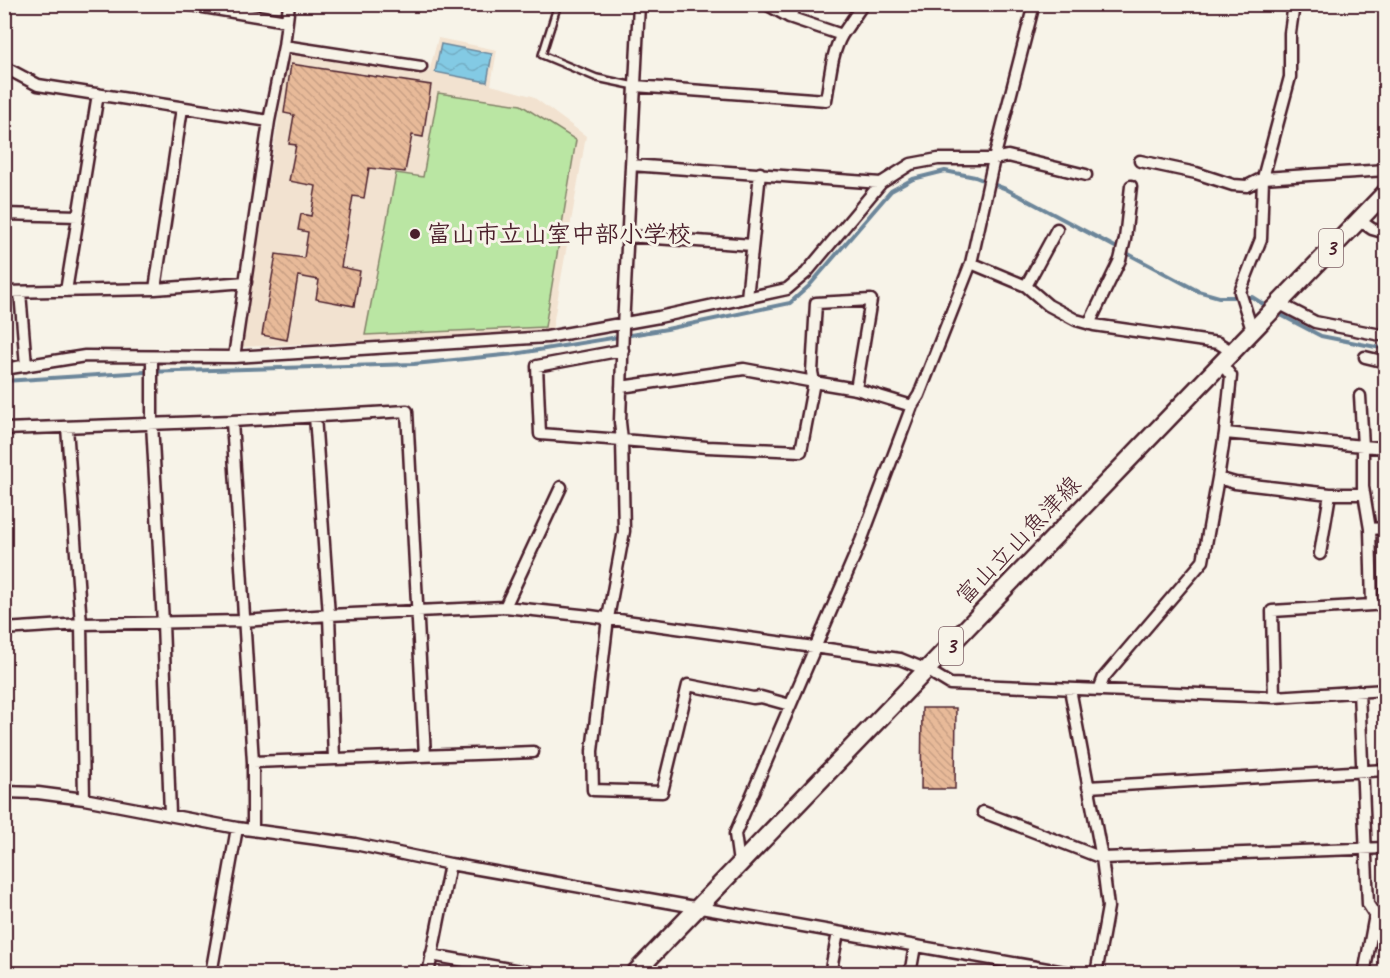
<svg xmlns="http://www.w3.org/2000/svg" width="1390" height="978" viewBox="0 0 1390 978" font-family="Caveat,'Klee One',sans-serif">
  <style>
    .built { fill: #f2e2d0 }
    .pitch { fill: #bae6a3; stroke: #828267; stroke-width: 1.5 }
    .water { fill: url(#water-waves); stroke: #6c869a; stroke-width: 1.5 }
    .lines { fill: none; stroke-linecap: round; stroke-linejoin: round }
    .stream { stroke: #6c869a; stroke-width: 4 }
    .building { fill: url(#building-back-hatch); stroke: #4a1f2b; stroke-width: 1.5 }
    .lane-casing { stroke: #4a1f2b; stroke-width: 10 }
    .street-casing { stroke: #4a1f2b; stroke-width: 15 }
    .primary-casing { stroke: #4a1f2b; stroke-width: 21 }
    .lane { stroke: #f7f3e8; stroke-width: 5 }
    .street { stroke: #f7f3e8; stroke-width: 10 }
    .primary { stroke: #f7f3e8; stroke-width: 16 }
    .poi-dot { fill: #4a1f2b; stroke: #f7f3e8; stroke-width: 2 }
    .labels { text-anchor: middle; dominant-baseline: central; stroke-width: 6; stroke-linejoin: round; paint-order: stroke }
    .shield { fill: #f7f3e8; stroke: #7e5f64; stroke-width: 1.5 }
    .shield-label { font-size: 22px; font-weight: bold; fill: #4a1f2b }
    .poi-label { font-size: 24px; font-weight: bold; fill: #4a1f2b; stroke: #f7f3e8; text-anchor: start }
    .street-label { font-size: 24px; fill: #4a1f2b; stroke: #f7f3e8 }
  </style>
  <defs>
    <pattern id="water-waves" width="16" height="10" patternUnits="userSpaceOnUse" patternTransform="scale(1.5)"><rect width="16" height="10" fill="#83cae4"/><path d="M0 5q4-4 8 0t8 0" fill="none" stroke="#73adc4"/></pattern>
    <pattern id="building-back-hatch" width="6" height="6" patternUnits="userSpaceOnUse" patternTransform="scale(1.5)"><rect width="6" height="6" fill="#e8ba99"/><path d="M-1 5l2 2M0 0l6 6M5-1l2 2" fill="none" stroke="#c89f84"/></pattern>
  </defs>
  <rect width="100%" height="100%" fill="#f7f3e8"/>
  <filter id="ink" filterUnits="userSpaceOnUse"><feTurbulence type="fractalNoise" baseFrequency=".0167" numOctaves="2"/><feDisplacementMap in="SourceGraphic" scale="12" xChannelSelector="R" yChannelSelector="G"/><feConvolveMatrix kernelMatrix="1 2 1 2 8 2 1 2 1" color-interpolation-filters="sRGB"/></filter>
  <g filter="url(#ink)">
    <!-- built -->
    <path class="built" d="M 438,38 L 497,50 L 491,85 L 532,96 L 586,136 L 552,331 L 242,347 L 289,51 L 429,72 Z"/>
    <!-- pitch -->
    <path class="pitch" d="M 438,93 L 521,105 L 576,140 L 545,327 L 365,335 L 396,173 L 423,177 Z"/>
    <!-- water -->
    <path class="water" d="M 441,44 L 492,54 L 487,82 L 435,72 Z"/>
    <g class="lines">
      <!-- stream -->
      <path class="stream" d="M 1277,313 L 1321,336 L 1386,349
        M 4,381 L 145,372 L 414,364 L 514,354 L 667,329 L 790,303 L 809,286 L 891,191 L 913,179 L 945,171 L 975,177 L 1006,189 L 1198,291 L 1219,297 L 1252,297 L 1268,307"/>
    </g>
    <!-- building -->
    <path class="building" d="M 291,64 L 431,85 L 423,137 L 412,135 L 405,172 L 369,168 L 364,198 L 353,196 L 341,267 L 360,271 L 354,306 L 316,299 L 319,280 L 298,276 L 287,340 L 262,335 L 276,254 L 304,258 L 308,232 L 298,230 L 301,214 L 311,216 L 316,186 L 289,181 L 296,145 L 289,144 L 294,115 L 284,113 Z
      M 922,708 L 956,708 L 955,789 L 921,789 Z"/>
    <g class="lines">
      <defs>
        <path id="lane" d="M 558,4 L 542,55 L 597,78 L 635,86"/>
        <path id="street" d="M 186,4 L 286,21
          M 639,4 L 623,328 L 620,422 L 622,440 L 707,447 L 801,451 L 814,382 L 856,389 L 912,406
          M 766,4 L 789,17 L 842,35 L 863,4
          M 4,15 L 6,4
          M 789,17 L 797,4
          M 284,46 L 421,67
          M 4,67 L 38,85 L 269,121
          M 635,86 L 826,100 C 830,79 831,54 842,35
          M 1140,161 L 1196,173 L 1233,185 L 1247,186 L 1263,178 L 1386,170
          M 631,165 L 881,183
          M 4,214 L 78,216
          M 1359,220 L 1372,229 L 1386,233
          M 628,236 L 752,245
          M 971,263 L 1026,286 L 1048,305 L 1076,320 L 1094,325 L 1218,343 L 1231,351
          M 1026,286 L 1057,229
          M 155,289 L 182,108
          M 66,291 L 98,94
          M 4,292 L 155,289 L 246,282
          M 20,292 L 26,366
          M 747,298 L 760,173
          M 1278,303 L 1315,322 L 1386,336
          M 1089,324 L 1120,260 L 1125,239 L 1131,186
          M 1252,330 L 1240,292 L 1261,239 L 1263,178 L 1290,77 L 1290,33 L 1294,4
          M 623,350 L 537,366 L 540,434 L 622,440 L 624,531 L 608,618 L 592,751 L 593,790 L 662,792 L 688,685 L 753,698 L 761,697 L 790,705
          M 234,357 L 269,121 L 284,46 L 289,4
          M 1365,357 L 1386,362
          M 152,358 L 152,423 L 163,623 L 170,814
          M 1221,363 L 1231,376 L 1225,433
          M 4,369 L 85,356 L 234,357 L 547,337 L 659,317 L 787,289 L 806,273 L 881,183 L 911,164 L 938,159 L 994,159 L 1008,156 L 1086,175
          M 621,387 L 744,369 L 814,382 L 812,372 L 816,303 L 871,300 L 856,389
          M 315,416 L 329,615 L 334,759
          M 232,421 L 253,762 L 253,830
          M 67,427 L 81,624 L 84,799
          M 4,429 L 232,421 L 407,411 L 425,756
          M 1218,478 L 1225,433 L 1363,446 L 1360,396
          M 1370,529 L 1386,528
          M 1320,554 L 1330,494 L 1364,494
          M 1372,605 L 1386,604
          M 505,607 L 561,487
          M 4,629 L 81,624 L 243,621 L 329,615 L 505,607 L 590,616 L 900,659 L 927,670 L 950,684 L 1274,697 L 1386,690
          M 1070,689 L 1102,858 L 1108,907 L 1096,974
          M 1099,690 L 1104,677 L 1203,561 L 1218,478 L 1235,483 L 1330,494
          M 1359,691 L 1368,904 L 1375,915 L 1364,974
          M 1274,697 L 1272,611 L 1372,605 L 1370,529 L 1363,487 L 1363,446 L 1386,448
          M 253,762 L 533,752
          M 1088,787 L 1386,770
          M 4,792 L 38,793 L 84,799 L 237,828 L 355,844 L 450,864 L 1076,974
          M 983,812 L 1102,858 L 1386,848
          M 739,863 L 735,834 L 861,541 L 912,406 L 919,395 L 971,263 L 994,159 L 1034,4
          M 431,955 L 537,974
          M 211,974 L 237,828
          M 428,974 L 450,864
          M 830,974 L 838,933
          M 910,974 L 915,946"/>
        <path id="primary" d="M 634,974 L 1386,192"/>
      </defs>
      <!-- lane casing -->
      <use href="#lane" class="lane-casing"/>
      <!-- street casing -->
      <use href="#street" class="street-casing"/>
      <!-- primary casing -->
      <use href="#primary" class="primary-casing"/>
      <!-- lane -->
      <use href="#lane" class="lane"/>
      <!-- street -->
      <use href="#street" class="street"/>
      <!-- primary -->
      <use href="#primary" class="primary"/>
    </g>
  </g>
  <!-- markers -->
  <circle class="poi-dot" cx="415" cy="234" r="6"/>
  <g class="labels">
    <!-- shield labels -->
    <g class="shield">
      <rect x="1319" y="229" width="24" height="38" rx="4.5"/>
      <rect x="939" y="627" width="24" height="38" rx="4.5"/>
    </g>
    <g class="shield-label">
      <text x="1331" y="248">3</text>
      <text x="951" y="646">3</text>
    </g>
    <!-- poi labels -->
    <g class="poi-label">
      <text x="427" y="234">富山市立山室中部小学校</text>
    </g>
    <!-- street labels -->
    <g class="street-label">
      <text transform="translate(1018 540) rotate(-46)">富山立山魚津線</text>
    </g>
  </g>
  <!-- margin -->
  <rect width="1390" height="978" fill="none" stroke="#f7f3e8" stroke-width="24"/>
  <rect x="12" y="12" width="1366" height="954" fill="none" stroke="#4a1f2b" stroke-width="2" filter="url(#ink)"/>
</svg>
